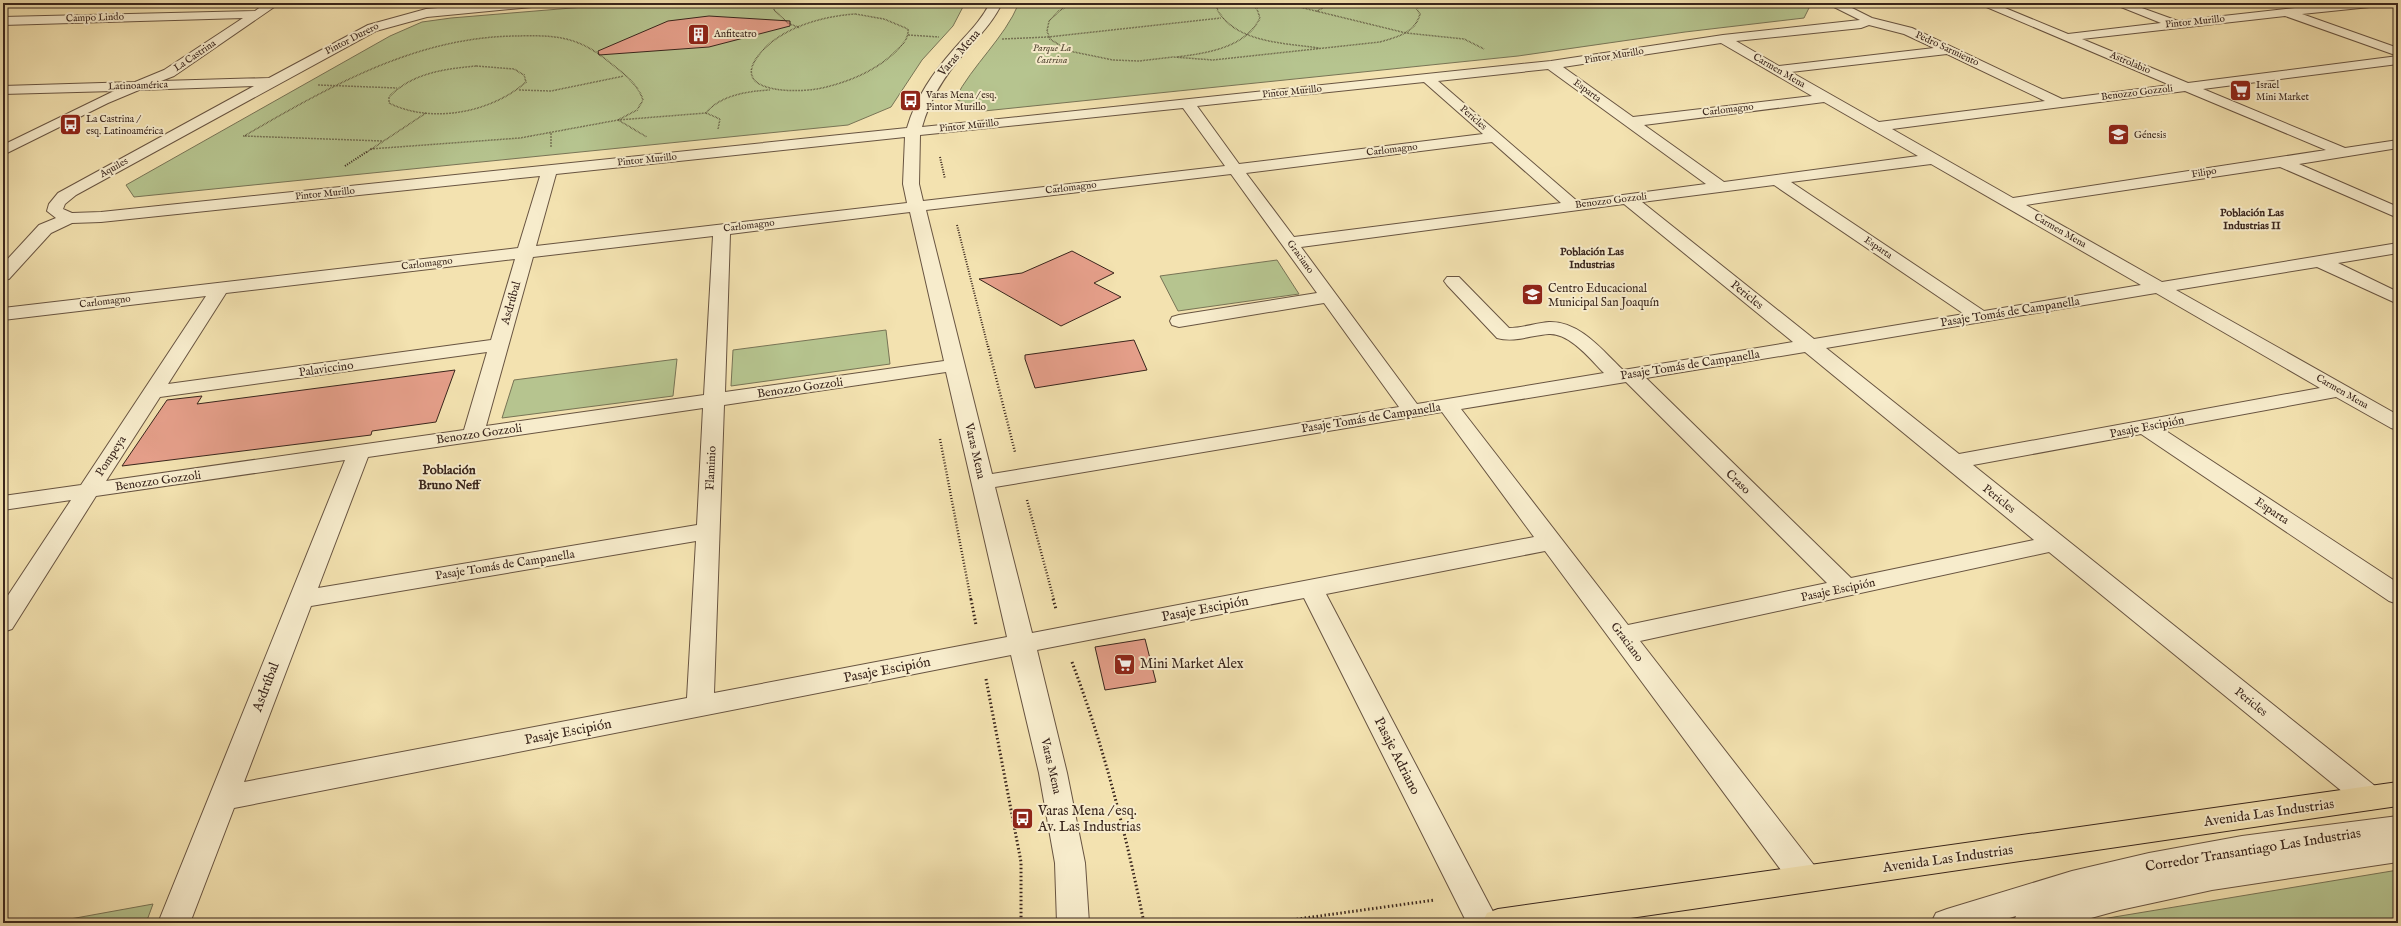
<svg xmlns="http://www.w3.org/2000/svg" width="2401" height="926" viewBox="0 0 2401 926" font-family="'IM FELL English',serif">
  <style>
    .green { fill: #b6c48f; stroke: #787456 }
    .building { fill: #e59f8a; stroke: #39251c }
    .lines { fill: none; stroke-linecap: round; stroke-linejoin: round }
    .minor-casing { stroke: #685441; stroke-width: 2 }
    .major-casing { stroke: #39251c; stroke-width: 2 }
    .path-far3 { stroke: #39251c; stroke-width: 1.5; stroke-dasharray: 0.5 1; stroke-linecap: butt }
    .path-far2 { stroke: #39251c; stroke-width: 2; stroke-dasharray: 1 1.5; stroke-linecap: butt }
    .path-far1 { stroke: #39251c; stroke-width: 2.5; stroke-dasharray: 1 2; stroke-linecap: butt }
    .path { stroke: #39251c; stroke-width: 3; stroke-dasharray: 1.5 2.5; stroke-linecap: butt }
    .minor { fill: #f7eccc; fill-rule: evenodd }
    .major { fill: #f3e2b0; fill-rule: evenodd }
    .labels { text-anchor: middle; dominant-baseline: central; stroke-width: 4; stroke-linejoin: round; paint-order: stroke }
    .far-street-label { font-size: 10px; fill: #39251c; stroke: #f7eccc }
    .far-poi-label { font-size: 10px; fill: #39251c; stroke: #f7eccc; text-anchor: start }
    .far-park-label { font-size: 10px; font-style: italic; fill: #584d39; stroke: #f7eccc }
    .far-neighbourhood-label { font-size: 11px; font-weight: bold; fill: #39251c; stroke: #f7eccc }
    .street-label { font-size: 12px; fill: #39251c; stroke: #f7eccc }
    .poi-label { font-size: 12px; fill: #39251c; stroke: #f7eccc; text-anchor: start }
    .neighbourhood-label { font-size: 13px; font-weight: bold; fill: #39251c; stroke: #f7eccc }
    .near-street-label { font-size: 14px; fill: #39251c; stroke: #f7eccc }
    .near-poi-label { font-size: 14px; fill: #39251c; stroke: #f7eccc; text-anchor: start }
  </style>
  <rect width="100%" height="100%" fill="#f3e2b0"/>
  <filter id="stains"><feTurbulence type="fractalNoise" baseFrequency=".005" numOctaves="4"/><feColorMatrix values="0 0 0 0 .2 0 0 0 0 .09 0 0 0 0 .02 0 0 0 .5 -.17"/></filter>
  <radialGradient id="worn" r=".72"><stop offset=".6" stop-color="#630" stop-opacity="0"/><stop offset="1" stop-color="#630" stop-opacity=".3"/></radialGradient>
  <!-- green -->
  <path class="green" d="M 632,3 L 965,3 L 953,26 L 922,60 L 891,107 L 848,125 L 134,197 L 126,185 L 390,36 L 422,22 L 451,18 Z
    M 1019,3 L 1804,3 L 1810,6 L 1804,18 L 1685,32 L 1518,56 L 984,111 L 955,99 C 973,64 1004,39 1019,3 Z
    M 1277,260 L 1299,294 L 1178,311 L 1160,276 Z
    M 886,330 L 890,364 L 731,386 L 733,350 Z
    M 677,359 L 673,396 L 502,418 L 514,380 Z
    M 2398,870 L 2398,923 L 2087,923 L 2090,921 Z
    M 153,904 L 146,923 L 48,923 Z"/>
  <!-- building -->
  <path class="building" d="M 709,16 L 790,21 L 790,26 L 709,47 L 599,55 L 598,51 L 668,21 Z
    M 1072,251 L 1114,273 L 1094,283 L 1121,297 L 1061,326 L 979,279 L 1022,273 Z
    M 1134,340 L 1147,370 L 1035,388 L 1025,359 L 1025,355 Z
    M 455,370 L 436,422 L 372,431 L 371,435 L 122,466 L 167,400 L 202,396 L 197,404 Z
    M 1145,639 L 1156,682 L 1105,690 L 1095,647 Z"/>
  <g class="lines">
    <defs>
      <path id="minor" d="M 266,3 L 280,3 L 174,76 L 161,81 L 269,78 L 368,25 L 426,9 L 495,3 L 538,3 L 532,7 L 427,17 L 376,31 L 76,195 L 65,204 L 63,209 L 72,213 L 101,212 L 907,128 C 916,97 933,73 954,49 C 967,34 981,21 990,3 L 1002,3 C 993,22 979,36 965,52 C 945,75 930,98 922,127 L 1551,61 L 1723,35 L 1860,20 L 1826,3 L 1842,3 L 1872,18 L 1912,28 L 2062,99 L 2170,85 L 1977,3 L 1993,3 L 2068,34 L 2161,23 L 2111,3 L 2128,3 L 2178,21 L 2339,3 L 2376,3 L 2370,7 L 2302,14 L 2398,48 L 2398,56 L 2285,16 L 2082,39 L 2188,83 L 2398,56 L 2398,64 L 2203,89 L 2345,148 L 2398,140 L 2398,148 L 2299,164 L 2398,207 L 2398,218 L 2280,167 L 2026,205 L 2162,282 L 2398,243 L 2398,253 L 2338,263 L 2398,292 L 2398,304 L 2317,267 L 2176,290 L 2398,415 L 2398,430 L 2391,428 L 2336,397 L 2163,429 L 2398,583 L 2398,604 L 2389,601 L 2141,434 L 1973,465 L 2380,790 L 2385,798 L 2380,806 L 2370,810 L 2360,806 L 2049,552 L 1640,641 L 1817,869 L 1822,879 L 1817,889 L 1806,892 L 1795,889 L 1545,551 L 1326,594 L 1499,923 L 1467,923 L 1304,598 L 1037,650 L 1067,773 L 1085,863 L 1089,923 L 1057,923 L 1055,863 L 1039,773 L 1011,655 L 234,808 L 190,923 L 158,923 L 345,460 L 96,496 L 12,629 L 3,632 L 3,603 L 71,500 L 3,510 L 3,496 L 81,485 L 206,296 L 3,320 L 3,308 L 518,248 L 540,176 L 101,222 L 72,223 L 51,233 L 9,279 L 3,280 L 3,264 L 39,225 L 56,218 L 47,211 L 49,204 L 58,193 L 254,86 L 139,90 L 108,103 L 3,155 L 3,145 L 114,91 L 3,94 L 3,86 L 135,82 L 164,70 L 243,18 L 3,25 L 3,17 L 255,11 ZM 1869,25 L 1904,34 L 1934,48 L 1779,66 L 1736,41 L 1861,28 ZM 1721,43 L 1812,96 L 1633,117 L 1563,67 ZM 1947,54 L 2045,101 L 1879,122 L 1791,72 ZM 1548,69 L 1706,184 L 1577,201 L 1438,81 ZM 1424,82 L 1483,134 L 1239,164 L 1197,106 ZM 2185,91 L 2326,150 L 2013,198 L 1892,129 ZM 1824,102 L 1918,156 L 1724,182 L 1644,125 ZM 1183,108 L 1225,166 L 923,201 L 919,184 L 920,135 ZM 905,137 L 903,184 L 907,203 L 536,246 L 556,174 ZM 1492,142 L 1561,203 L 1294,237 L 1246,173 ZM 1931,164 L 2141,285 L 1984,311 L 1791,182 ZM 1231,174 L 1317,293 L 1179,315 L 1172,317 L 1170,321 L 1172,325 L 1179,327 L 1324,303 L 1399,407 L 992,474 L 926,210 ZM 1774,185 L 1964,314 L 1814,339 L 1642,202 ZM 1624,204 L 1793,342 L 1623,370 C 1603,351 1580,321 1549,322 C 1536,323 1523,328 1509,328 L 1459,277 L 1447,277 L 1444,281 L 1447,285 L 1497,338 C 1515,343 1531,335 1549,334 C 1570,333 1591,360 1604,373 L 1417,404 L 1301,247 ZM 910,212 L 944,361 L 725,392 L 730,234 ZM 713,236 L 704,395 L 486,426 L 533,257 ZM 515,259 L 491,340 L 168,384 L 226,293 ZM 2156,293 L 2320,388 L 1959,454 L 1826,348 ZM 487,352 L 464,430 L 106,481 L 160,397 ZM 1805,352 L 2034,540 L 1851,578 L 1646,378 ZM 946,372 L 1007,637 L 714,693 L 724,405 ZM 1626,382 L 1827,583 L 1628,625 L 1461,409 ZM 703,408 L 697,525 L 318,588 L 368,457 ZM 1442,412 L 1534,537 L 1032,633 L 995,487 ZM 696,541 L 687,698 L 244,782 L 311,606 Z
        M 2398,816 L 2398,862 L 2212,890 L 2120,910 L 2073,923 L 2013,923 L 2016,916 L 1993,923 L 1931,923 L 1936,913 L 1947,909 L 2072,871 L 2149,853 L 2242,836 Z"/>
      <path id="major" d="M 2398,782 L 2398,806 L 1596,923 L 1482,923 L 1487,913 L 1498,909 Z"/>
    </defs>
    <!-- minor casing -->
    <use href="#minor" class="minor-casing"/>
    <!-- major casing -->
    <use href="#major" class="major-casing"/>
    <!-- path-far3 -->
    <path class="path-far3" d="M 774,3 L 774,10 L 788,23 L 800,28
      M 1072,3 L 1059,11 L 1049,21 L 1047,31 L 1050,39 L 1069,51 L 1113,60 L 1139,61 L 1173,57 L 1213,60 L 1380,42 C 1397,37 1415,33 1420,14 L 1413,3
      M 1220,3 L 1217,9 C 1235,43 1285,43 1319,48
      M 1283,3 L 1406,33 L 1464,39 L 1484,49
      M 1252,5 L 1263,3
      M 1317,11 L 1332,3
      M 855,14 L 884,19 L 908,29 C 909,40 900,47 893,54 C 873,72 848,82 822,88 C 795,94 721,93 765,48 C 787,26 825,16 855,14 Z
      M 908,35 L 939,37
      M 1002,39 L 1048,37 L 1221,18
      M 1177,57 C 1207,53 1245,48 1260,18 L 1257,9 L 1248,3
      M 476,66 L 514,69 L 524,75 L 526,82 C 491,113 431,124 389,103 L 389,97 C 412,73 444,69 476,66 Z
      M 318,85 L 397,88
      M 519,90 L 551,91 L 624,76
      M 706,113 C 720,95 749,91 770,90
      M 551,133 L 551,147
      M 382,141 L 244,136 C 329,87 415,37 516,36 C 555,35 578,36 609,62 C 622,72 638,84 643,100 L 637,110 L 618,120 L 647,137
      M 370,149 L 520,138 L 618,120 L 706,113 L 720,119 L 718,129
      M 367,152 L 426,113"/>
    <!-- path-far2 -->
    <path class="path-far2" d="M 940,157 L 945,179
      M 345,166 L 368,151
      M 957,225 L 988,347"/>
    <!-- path-far1 -->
    <path class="path-far1" d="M 988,346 L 1015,452
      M 940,439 L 971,600
      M 1027,500 L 1054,600"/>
    <!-- path -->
    <path class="path" d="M 971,599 L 976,625
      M 1053,599 L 1056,609
      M 1072,662 C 1104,747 1126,834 1144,923
      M 986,679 L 1021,862 L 1021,923
      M 1269,923 L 1435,900"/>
    <!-- minor -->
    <use href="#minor" class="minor"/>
    <!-- major -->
    <use href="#major" class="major"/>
  </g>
  <!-- icons -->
  <defs>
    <symbol id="building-square" viewBox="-11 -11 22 22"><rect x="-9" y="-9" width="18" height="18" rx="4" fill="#8f2418" stroke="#f7eccc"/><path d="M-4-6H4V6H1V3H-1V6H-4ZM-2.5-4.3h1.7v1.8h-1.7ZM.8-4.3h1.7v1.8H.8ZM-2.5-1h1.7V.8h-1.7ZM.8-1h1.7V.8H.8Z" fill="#fff"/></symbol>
    <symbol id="supermarket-square" viewBox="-11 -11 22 22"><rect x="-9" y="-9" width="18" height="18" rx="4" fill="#8f2418" stroke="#f7eccc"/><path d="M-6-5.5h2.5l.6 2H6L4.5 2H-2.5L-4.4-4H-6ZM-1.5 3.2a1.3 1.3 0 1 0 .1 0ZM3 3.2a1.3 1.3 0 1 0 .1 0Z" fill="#fff"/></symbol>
    <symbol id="bus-square" viewBox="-11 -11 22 22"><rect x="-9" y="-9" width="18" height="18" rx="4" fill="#8f2418" stroke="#f7eccc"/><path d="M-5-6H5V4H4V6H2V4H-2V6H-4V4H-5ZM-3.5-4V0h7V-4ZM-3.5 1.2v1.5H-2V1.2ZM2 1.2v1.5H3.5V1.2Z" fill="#fff"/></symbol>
    <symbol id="school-square" viewBox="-11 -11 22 22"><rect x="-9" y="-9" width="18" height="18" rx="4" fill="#8f2418" stroke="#f7eccc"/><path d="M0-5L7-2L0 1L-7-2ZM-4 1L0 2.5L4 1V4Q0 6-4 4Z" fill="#fff"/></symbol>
  </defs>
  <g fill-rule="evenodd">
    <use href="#building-square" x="686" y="22" width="25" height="25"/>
    <use href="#supermarket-square" x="2228" y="78" width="25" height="25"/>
    <use href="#bus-square" x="898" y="88" width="25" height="25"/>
    <use href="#bus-square" x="58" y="112" width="25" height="25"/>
    <use href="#school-square" x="2106" y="122" width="25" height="25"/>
    <use href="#school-square" x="1520" y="282" width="25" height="25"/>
    <use href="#supermarket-square" x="1112" y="652" width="25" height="25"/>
    <use href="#bus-square" x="1010" y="806" width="25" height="25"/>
  </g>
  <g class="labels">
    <!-- far-street labels -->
    <g class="far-street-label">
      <text transform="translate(95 18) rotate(-2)">Campo Lindo</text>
      <text transform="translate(2195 22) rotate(-6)">Pintor Murillo</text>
      <text transform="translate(352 39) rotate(-27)">Pintor Durero</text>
      <text transform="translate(1947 49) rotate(25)">Pedro Sarmiento</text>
      <text transform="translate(195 56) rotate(-34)">La Castrina</text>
      <text transform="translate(1614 56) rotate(-9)">Pintor Murillo</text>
      <text transform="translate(2130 63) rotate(23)">Astrolabio</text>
      <text transform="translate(1779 71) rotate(30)">Carmen Mena</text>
      <text transform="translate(138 86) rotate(-2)">Latinoamérica</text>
      <text transform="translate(1587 91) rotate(36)">Esparta</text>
      <text transform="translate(1292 92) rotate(-6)">Pintor Murillo</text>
      <text transform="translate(2137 93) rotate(-7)">Benozzo Gozzoli</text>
      <text transform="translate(1728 110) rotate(-7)">Carlomagno</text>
      <text transform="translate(1473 118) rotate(41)">Pericles</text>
      <text transform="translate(969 126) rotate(-6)">Pintor Murillo</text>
      <text transform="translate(1392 150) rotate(-7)">Carlomagno</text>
      <text transform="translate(647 160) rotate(-6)">Pintor Murillo</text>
      <text transform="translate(114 168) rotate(-29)">Aquiles</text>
      <text transform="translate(2204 173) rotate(-9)">Filipo</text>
      <text transform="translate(1071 188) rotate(-7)">Carlomagno</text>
      <text transform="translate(325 194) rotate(-6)">Pintor Murillo</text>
      <text transform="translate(1611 201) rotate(-7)">Benozzo Gozzoli</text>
      <text transform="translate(749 226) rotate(-7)">Carlomagno</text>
      <text transform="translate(2060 231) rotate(30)">Carmen Mena</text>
      <text transform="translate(1878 248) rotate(34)">Esparta</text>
      <text transform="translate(1300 257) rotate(54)">Graciano</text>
      <text transform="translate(427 264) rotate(-7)">Carlomagno</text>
      <text transform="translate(105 302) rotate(-7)">Carlomagno</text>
      <text transform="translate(2342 392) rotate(30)">Carmen Mena</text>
    </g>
    <!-- far-poi labels -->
    <g class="far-poi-label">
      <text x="714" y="34">Anfiteatro</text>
      <text x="2256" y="85">Israel<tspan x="2256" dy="12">Mini Market</tspan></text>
      <text x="926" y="95">Varas Mena / esq.<tspan x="926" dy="12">Pintor Murillo</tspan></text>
      <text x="86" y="119">La Castrina /<tspan x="86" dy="12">esq. Latinoamérica</tspan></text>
      <text x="2134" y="135">Génesis</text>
    </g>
    <!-- far-park labels -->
    <g class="far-park-label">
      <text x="1052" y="48">Parque La<tspan x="1052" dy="12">Castrina</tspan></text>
    </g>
    <!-- far-neighbourhood labels -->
    <g class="far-neighbourhood-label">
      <text x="2252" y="213">Población Las<tspan x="2252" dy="13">Industrias II</tspan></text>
      <text x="1592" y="252">Población Las<tspan x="1592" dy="13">Industrias</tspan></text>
    </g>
    <!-- street labels -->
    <g class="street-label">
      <text transform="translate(959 53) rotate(-49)">Varas Mena</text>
      <text transform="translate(1747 295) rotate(39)">Pericles</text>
      <text transform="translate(511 303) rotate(-74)">Asdrúbal</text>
      <text transform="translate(2010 312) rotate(-9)">Pasaje Tomás de Campanella</text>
      <text transform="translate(1690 365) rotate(-9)">Pasaje Tomás de Campanella</text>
      <text transform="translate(326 369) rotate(-8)">Palaviccino</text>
      <text transform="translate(800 388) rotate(-8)">Benozzo Gozzoli</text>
      <text transform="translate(1371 418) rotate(-9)">Pasaje Tomás de Campanella</text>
      <text transform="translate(2147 427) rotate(-11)">Pasaje Escipión</text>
      <text transform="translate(479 434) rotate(-8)">Benozzo Gozzoli</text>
      <text transform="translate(975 451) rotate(77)">Varas Mena</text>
      <text transform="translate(111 456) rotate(-57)">Pompeya</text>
      <text transform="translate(711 468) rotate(-87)">Flaminio</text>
      <text transform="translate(158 481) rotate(-8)">Benozzo Gozzoli</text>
      <text transform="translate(1738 482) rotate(45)">Craso</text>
      <text transform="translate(1999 499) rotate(39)">Pericles</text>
      <text transform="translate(2272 511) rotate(34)">Esparta</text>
      <text transform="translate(505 565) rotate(-9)">Pasaje Tomás de Campanella</text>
      <text transform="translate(1838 590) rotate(-12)">Pasaje Escipión</text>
      <text transform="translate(1627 642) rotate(53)">Graciano</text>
      <text transform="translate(2251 702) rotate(39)">Pericles</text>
      <text transform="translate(1051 766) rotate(77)">Varas Mena</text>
    </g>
    <!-- poi labels -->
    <g class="poi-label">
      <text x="1548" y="288">Centro Educacional<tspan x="1548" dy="14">Municipal San Joaquín</tspan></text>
    </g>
    <!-- neighbourhood labels -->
    <g class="neighbourhood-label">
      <text x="449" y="470">Población<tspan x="449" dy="15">Bruno Neff</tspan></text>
    </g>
    <!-- near-street labels -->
    <g class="near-street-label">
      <text transform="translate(1205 609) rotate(-11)">Pasaje Escipión</text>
      <text transform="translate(887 670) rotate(-11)">Pasaje Escipión</text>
      <text transform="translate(266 687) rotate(-69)">Asdrúbal</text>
      <text transform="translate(568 732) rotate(-11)">Pasaje Escipión</text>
      <text transform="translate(1397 756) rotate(63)">Pasaje Adriano</text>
      <text transform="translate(2269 813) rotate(-8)">Avenida Las Industrias</text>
      <text transform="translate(2253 850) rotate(-9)">Corredor Transantiago Las Industrias</text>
      <text transform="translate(1948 859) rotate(-8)">Avenida Las Industrias</text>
    </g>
    <!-- near-poi labels -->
    <g class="near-poi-label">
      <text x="1140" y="664">Mini Market Alex</text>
      <text x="1038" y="811">Varas Mena / esq.<tspan x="1038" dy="16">Av. Las Industrias</tspan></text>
    </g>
  </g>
  <!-- margin -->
  <rect width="2401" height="926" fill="none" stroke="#f3e2b0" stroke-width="16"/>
  <rect x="4" y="4" width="2393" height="918" fill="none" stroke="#39251c" stroke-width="2"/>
  <rect x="8" y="8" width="2385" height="910" fill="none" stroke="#39251c"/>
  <rect width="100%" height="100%" filter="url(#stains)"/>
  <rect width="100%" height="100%" fill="url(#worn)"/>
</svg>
